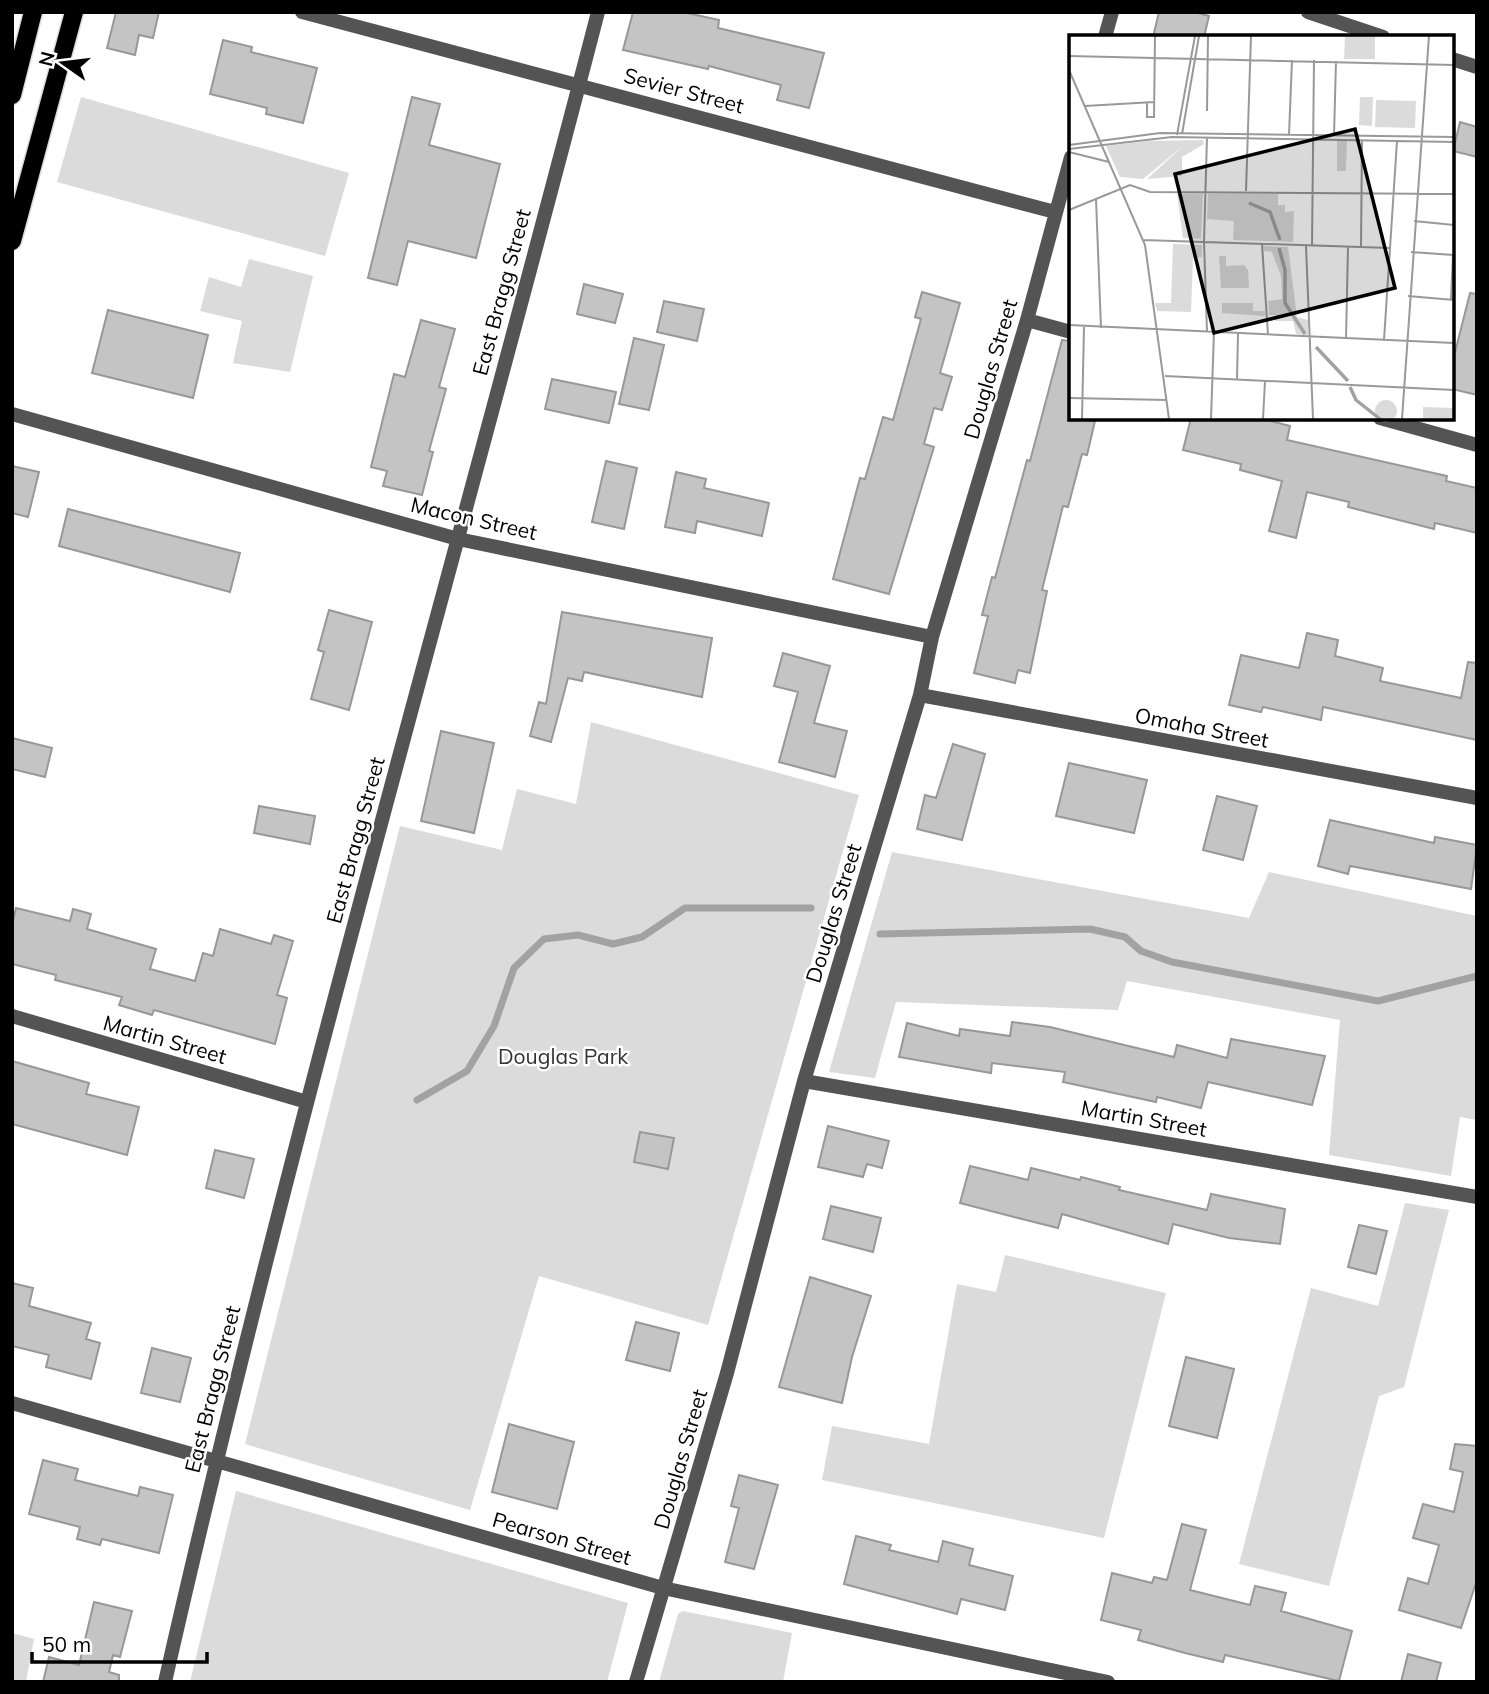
<svg xmlns="http://www.w3.org/2000/svg" width="1489" height="1694" viewBox="0 0 1489 1694" font-family="Mulish,sans-serif">
  <style>
    .green { fill: #dbdbdb }
    .lines { fill: none; stroke-linecap: round; stroke-linejoin: round }
    .stream { stroke: #a2a2a2; stroke-width: 7 }
    .building { fill: #c4c4c4; stroke: #989898; stroke-width: 2 }
    .primary-casing { stroke: #dbdbdb; stroke-width: 21 }
    .street { stroke: #545454; stroke-width: 14 }
    .primary { stroke: #000; stroke-width: 18 }
    .labels { text-anchor: middle; dominant-baseline: central; stroke-width: 5; stroke-linejoin: round; paint-order: stroke }
    .street-label { font-size: 21px; fill: #000; stroke: #fff }
    .park-label { font-size: 21px; fill: #323232; stroke: #fff }
    .inset-river { fill: none; stroke: #a2a2a2; stroke-width: 3.5 }
    .inset-road { fill: none; stroke: #999; stroke-width: 2 }
    .view { fill: #000; fill-opacity: 0.15; stroke: #000; stroke-width: 3.5 }
    .inset-edge { fill: none; stroke: #000; stroke-width: 3.5 }
  </style>
  <rect width="100%" height="100%" fill="#fff"/>
  <!-- green -->
  <path class="green" d="M 81,97 L 349,173 L 325,256 L 57,182 Z
    M 249,259 L 313,276 L 290,372 L 233,363 L 242,321 L 200,311 L 209,277 L 241,287 Z
    M 591,722 L 859,795 L 708,1325 L 539,1276 L 470,1510 L 245,1444 L 400,826 L 502,850 L 517,789 L 576,804 Z
    M 892,852 L 1249,918 L 1269,872 L 1477,916 L 1477,1120 L 1460,1117 L 1451,1176 L 1329,1155 L 1340,1020 L 1127,981 L 1118,1010 L 896,1002 L 875,1078 L 829,1072 Z
    M 1405,1203 L 1449,1210 L 1404,1387 L 1379,1396 L 1329,1586 L 1239,1564 L 1311,1288 L 1378,1306 Z
    M 1005,1255 L 1166,1293 L 1104,1538 L 822,1480 L 832,1426 L 929,1444 L 957,1284 L 996,1292 Z
    M 236,1491 L 628,1603 L 607,1682 L 190,1682 Z
    M 683,1611 L 792,1633 L 783,1682 L 659,1682 L 678,1614 Z
    M 12,1633 L 34,1639 L 26,1682 L 12,1682 Z"/>
  <g class="lines">
    <!-- stream -->
    <path class="stream" d="M 880,934 L 1090,929 L 1125,937 L 1141,951 L 1172,962 L 1378,1001 L 1477,976
      M 417,1100 L 467,1071 L 494,1026 L 514,968 L 544,939 L 578,935 L 613,944 L 642,937 L 685,908 L 811,908"/>
  </g>
  <!-- building -->
  <path class="building" d="M 116,12 L 159,12 L 153,38 L 139,35 L 135,55 L 107,48 Z
    M 633,12 L 683,12 L 719,20 L 718,28 L 824,53 L 809,108 L 777,100 L 781,85 L 709,66 L 708,69 L 623,50 Z
    M 1159,12 L 1194,12 L 1209,16 L 1204,37 L 1153,37 Z
    M 223,40 L 252,47 L 251,52 L 317,68 L 303,123 L 266,114 L 267,108 L 210,94 Z
    M 412,97 L 440,104 L 429,145 L 500,164 L 476,258 L 408,241 L 397,285 L 368,278 Z
    M 1460,122 L 1477,127 L 1477,157 L 1453,151 Z
    M 584,284 L 623,294 L 615,323 L 577,314 Z
    M 922,292 L 960,303 L 940,373 L 952,377 L 942,410 L 934,408 L 924,444 L 934,447 L 889,594 L 833,579 L 860,478 L 865,479 L 883,417 L 893,420 L 921,319 L 915,317 Z
    M 1470,293 L 1477,294 L 1477,395 L 1452,389 L 1452,364 Z
    M 664,301 L 704,309 L 697,341 L 657,332 Z
    M 108,310 L 208,335 L 193,398 L 92,373 Z
    M 421,320 L 455,329 L 439,387 L 446,389 L 429,451 L 433,452 L 422,495 L 383,486 L 387,471 L 371,467 L 394,374 L 405,377 Z
    M 634,338 L 664,345 L 649,410 L 619,404 Z
    M 1062,340 L 1071,341 L 1071,418 L 1095,421 L 1087,455 L 1082,454 L 1068,507 L 1063,506 L 1042,590 L 1047,591 L 1030,673 L 1018,670 L 1015,683 L 974,673 L 988,616 L 982,615 L 992,577 L 995,578 L 1027,460 L 1030,461 Z
    M 552,379 L 616,392 L 609,423 L 545,409 Z
    M 1191,418 L 1259,418 L 1290,426 L 1287,440 L 1447,476 L 1446,481 L 1477,488 L 1477,533 L 1435,523 L 1434,529 L 1348,507 L 1349,502 L 1307,492 L 1296,538 L 1269,531 L 1282,481 L 1240,470 L 1241,464 L 1183,450 Z
    M 606,461 L 637,468 L 624,529 L 592,522 Z
    M 12,466 L 39,472 L 28,517 L 12,513 Z
    M 676,472 L 706,479 L 704,488 L 769,503 L 762,536 L 697,521 L 695,533 L 665,527 Z
    M 68,509 L 240,553 L 230,592 L 59,546 Z
    M 329,610 L 372,622 L 349,710 L 311,699 L 324,652 L 318,650 Z
    M 562,612 L 712,638 L 702,697 L 584,672 L 582,681 L 568,678 L 551,742 L 530,736 L 539,702 L 546,704 Z
    M 1307,633 L 1338,640 L 1335,656 L 1383,668 L 1380,681 L 1461,698 L 1468,662 L 1477,663 L 1477,740 L 1323,707 L 1321,720 L 1263,707 L 1261,712 L 1229,705 L 1241,655 L 1299,668 Z
    M 783,653 L 830,666 L 814,723 L 847,731 L 835,777 L 779,762 L 798,692 L 774,686 Z
    M 441,731 L 494,743 L 474,833 L 421,821 Z
    M 12,738 L 52,748 L 45,777 L 12,769 Z
    M 953,744 L 985,754 L 962,840 L 917,829 L 925,795 L 936,798 Z
    M 1069,763 L 1147,780 L 1134,833 L 1056,816 Z
    M 1217,796 L 1257,806 L 1243,860 L 1203,850 Z
    M 259,806 L 315,816 L 310,844 L 254,833 Z
    M 1330,820 L 1434,843 L 1435,837 L 1477,845 L 1471,889 L 1350,866 L 1348,874 L 1318,866 Z
    M 16,908 L 70,921 L 73,909 L 91,914 L 87,929 L 156,949 L 150,969 L 195,981 L 203,953 L 213,956 L 220,929 L 271,944 L 274,935 L 293,941 L 277,995 L 287,998 L 275,1044 L 154,1010 L 152,1015 L 119,1005 L 122,997 L 55,980 L 56,975 L 12,964 L 12,925 Z
    M 1012,1022 L 1050,1027 L 1174,1057 L 1177,1045 L 1227,1058 L 1231,1039 L 1325,1056 L 1312,1105 L 1208,1082 L 1201,1108 L 1157,1097 L 1156,1102 L 1063,1082 L 1065,1072 L 992,1063 L 991,1073 L 899,1057 L 907,1023 L 959,1036 L 960,1029 L 1010,1036 Z
    M 12,1061 L 89,1083 L 86,1094 L 139,1107 L 127,1155 L 12,1124 Z
    M 828,1126 L 889,1141 L 882,1168 L 867,1164 L 863,1177 L 818,1167 Z
    M 640,1132 L 674,1138 L 668,1169 L 634,1162 Z
    M 215,1150 L 254,1159 L 244,1198 L 206,1188 Z
    M 970,1166 L 1028,1180 L 1031,1168 L 1080,1180 L 1081,1177 L 1120,1187 L 1119,1190 L 1207,1210 L 1211,1194 L 1285,1209 L 1280,1244 L 1229,1238 L 1173,1224 L 1168,1244 L 1062,1214 L 1058,1228 L 1018,1218 L 960,1203 Z
    M 831,1206 L 881,1218 L 873,1252 L 823,1239 Z
    M 1359,1225 L 1387,1231 L 1376,1274 L 1348,1267 Z
    M 810,1277 L 871,1296 L 852,1357 L 842,1403 L 779,1387 Z
    M 12,1283 L 33,1288 L 29,1306 L 91,1323 L 86,1339 L 100,1343 L 91,1379 L 46,1367 L 49,1355 L 12,1346 Z
    M 636,1322 L 679,1333 L 670,1371 L 626,1360 Z
    M 152,1348 L 191,1358 L 180,1402 L 141,1393 Z
    M 1186,1357 L 1234,1369 L 1217,1438 L 1169,1426 Z
    M 509,1424 L 574,1442 L 557,1509 L 492,1492 Z
    M 1455,1444 L 1477,1446 L 1477,1580 L 1461,1628 L 1399,1610 L 1408,1578 L 1428,1584 L 1439,1545 L 1413,1538 L 1423,1504 L 1454,1512 L 1463,1472 L 1450,1469 Z
    M 43,1460 L 78,1469 L 75,1480 L 138,1496 L 140,1487 L 173,1495 L 159,1553 L 102,1539 L 100,1545 L 77,1539 L 80,1527 L 29,1514 Z
    M 739,1475 L 778,1485 L 754,1569 L 725,1562 L 739,1508 L 731,1506 Z
    M 1182,1524 L 1206,1530 L 1190,1590 L 1250,1605 L 1255,1586 L 1286,1593 L 1281,1611 L 1352,1631 L 1339,1681 L 1225,1655 L 1223,1662 L 1185,1653 L 1138,1640 L 1141,1630 L 1101,1620 L 1112,1573 L 1152,1583 L 1154,1577 L 1167,1580 Z
    M 856,1536 L 891,1545 L 889,1550 L 938,1562 L 943,1541 L 973,1549 L 969,1565 L 1013,1576 L 1005,1610 L 961,1599 L 957,1614 L 844,1584 Z
    M 94,1602 L 132,1611 L 120,1657 L 113,1655 L 109,1672 L 119,1675 L 119,1682 L 43,1682 L 49,1657 L 79,1665 Z
    M 1408,1654 L 1441,1663 L 1436,1682 L 1401,1682 Z"/>
  <g class="lines">
    <defs>
      <path id="primary" d="M 12,95 L 33,12
        M 12,241 L 74,12"/>
    </defs>
    <!-- primary casing -->
    <use href="#primary" class="primary-casing"/>
    <!-- street -->
    <path class="street" d="M 302,12 L 1055,212
      M 1308,12 L 1383,37
      M 1105,37 L 1112,12
      M 1452,59 L 1477,67
      M 1027,320 L 1071,332
      M 12,414 L 458,539 L 932,637
      M 1380,418 L 1477,445
      M 920,695 L 1477,798
      M 12,1016 L 307,1102
      M 804,1081 L 1477,1197
      M 12,1403 L 663,1588 L 1108,1682
      M 165,1682 C 292,1121 454,569 598,12
      M 636,1682 L 727,1373 L 804,1081 L 920,695 L 932,637 L 1027,320 L 1071,157"/>
    <!-- primary -->
    <use href="#primary" class="primary"/>
  </g>
  <g class="labels">
    <!-- street labels -->
    <g class="street-label">
      <text transform="translate(684 90) rotate(15)">Sevier Street</text>
      <text transform="translate(501 292) rotate(-75)">East Bragg Street</text>
      <text transform="translate(990 369) rotate(-74)">Douglas Street</text>
      <text transform="translate(474 518) rotate(13)">Macon Street</text>
      <text transform="translate(1202 727) rotate(11)">Omaha Street</text>
      <text transform="translate(355 840) rotate(-75)">East Bragg Street</text>
      <text transform="translate(833 913) rotate(-73)">Douglas Street</text>
      <text transform="translate(165 1039) rotate(16)">Martin Street</text>
      <text transform="translate(1144 1118) rotate(10)">Martin Street</text>
      <text transform="translate(212 1389) rotate(-76)">East Bragg Street</text>
      <text transform="translate(680 1459) rotate(-74)">Douglas Street</text>
      <text transform="translate(562 1538) rotate(16)">Pearson Street</text>
    </g>
    <!-- park labels -->
    <g class="park-label">
      <text x="563" y="1056">Douglas Park</text>
    </g>
  </g>
  <!-- overview -->
  <g transform="translate(1069 35)">
    <rect width="385" height="385" fill="#fff"/>
    <path d="M 276,1 L 306,1 L 306,24 L 275,24 ZM 291,62 L 304,62 L 303,91 L 290,90 ZM 307,65 L 347,66 L 346,93 L 306,92 ZM 268,105 L 278,106 L 277,136 L 268,136 ZM 80,106 L 134,105 L 135,109 L 113,122 L 113,141 L 78,144 L 114,111 L 74,144 L 51,142 L 37,111 ZM 108,159 L 134,159 L 132,204 L 114,203 ZM 139,159 L 209,159 L 209,170 L 216,170 L 216,177 L 225,176 L 224,207 L 164,205 L 165,186 L 138,184 ZM 104,209 L 133,210 L 133,222 L 124,223 L 122,277 L 88,276 L 86,268 L 102,268 ZM 194,211 L 219,212 L 228,282 L 239,285 L 239,300 L 227,299 L 224,286 L 206,286 L 206,280 L 200,280 L 199,266 L 213,264 L 212,241 L 203,217 L 195,216 ZM 150,221 L 157,221 L 157,231 L 175,230 L 179,235 L 180,253 L 152,253 ZM 153,268 L 184,268 L 184,276 L 196,276 L 196,281 L 153,278 ZM306 376a11 11 0 1 1 22 0a11 11 0 1 1-22 0ZM 354,372 L 385,373 L 385,384 L 354,384 Z" fill="#dbdbdb"/>
    <path class="inset-river" d="M 180,168 L 201,177 L 211,205M 210,213 L 216,235 L 216,268 L 236,299M 247,312 L 279,346M 281,352 L 287,365 L 311,384"/>
    <path class="inset-road" d="M 0,21 L 385,30M 0,35 L 76,210 L 100,384M 78,67 L 78,82 L 85,82 L 86,1M 16,71 L 85,67M 138,76 L 139,1M 113,99 L 130,1M 108,100 L 126,1M 220,100 L 223,25M 265,101 L 267,26M 138,102 L 135,207 L 138,297M 0,110 L 91,98 L 385,102M 0,114 L 103,102 L 385,107M 0,117 L 40,127M 177,156 L 182,1M 27,164 L 32,293M 0,175 L 61,150 L 81,157 L 385,159M 345,186 L 385,190M 74,205 L 321,213M 193,209 L 199,300M 243,210 L 245,25M 237,211 L 244,384M 292,212 L 293,105M 342,217 L 384,220 L 382,264M 339,261 L 385,265M 0,290 L 385,308M 277,304 L 279,212M 315,305 L 328,106M 96,341 L 385,355M 168,344 L 169,299M 0,363 L 98,365M 13,384 L 15,292M 142,384 L 145,297M 194,384 L 196,346M 333,384 L 360,1"/>
    <path class="view" d="M 286,94 L 326,253 L 145,298 L 106,139 Z"/>
    <rect width="385" height="385" class="inset-edge"/>
  </g>
  <!-- border -->
  <rect width="1489" height="1694" fill="none" stroke="#000000" stroke-width="28"/>
  <!-- north arrow -->
  <g transform="translate(63 63) rotate(284)" stroke="#ffffff" stroke-width="5" paint-order="stroke">
  <path d="M0-5L12 26L0 18L-12 26Z" fill="#000000"/>
  <text y="-10" font-size="19" font-weight="bold" text-anchor="middle" fill="#000000">N</text>
  </g>
  <!-- scale -->
  <path d="M32 1652v10h175v-10" fill="none" stroke="#000000" stroke-width="3.5"/>
  <text x="42" y="1652" font-size="21" fill="#000000" stroke="#ffffff" stroke-width="5" paint-order="stroke">50 m</text>
</svg>
